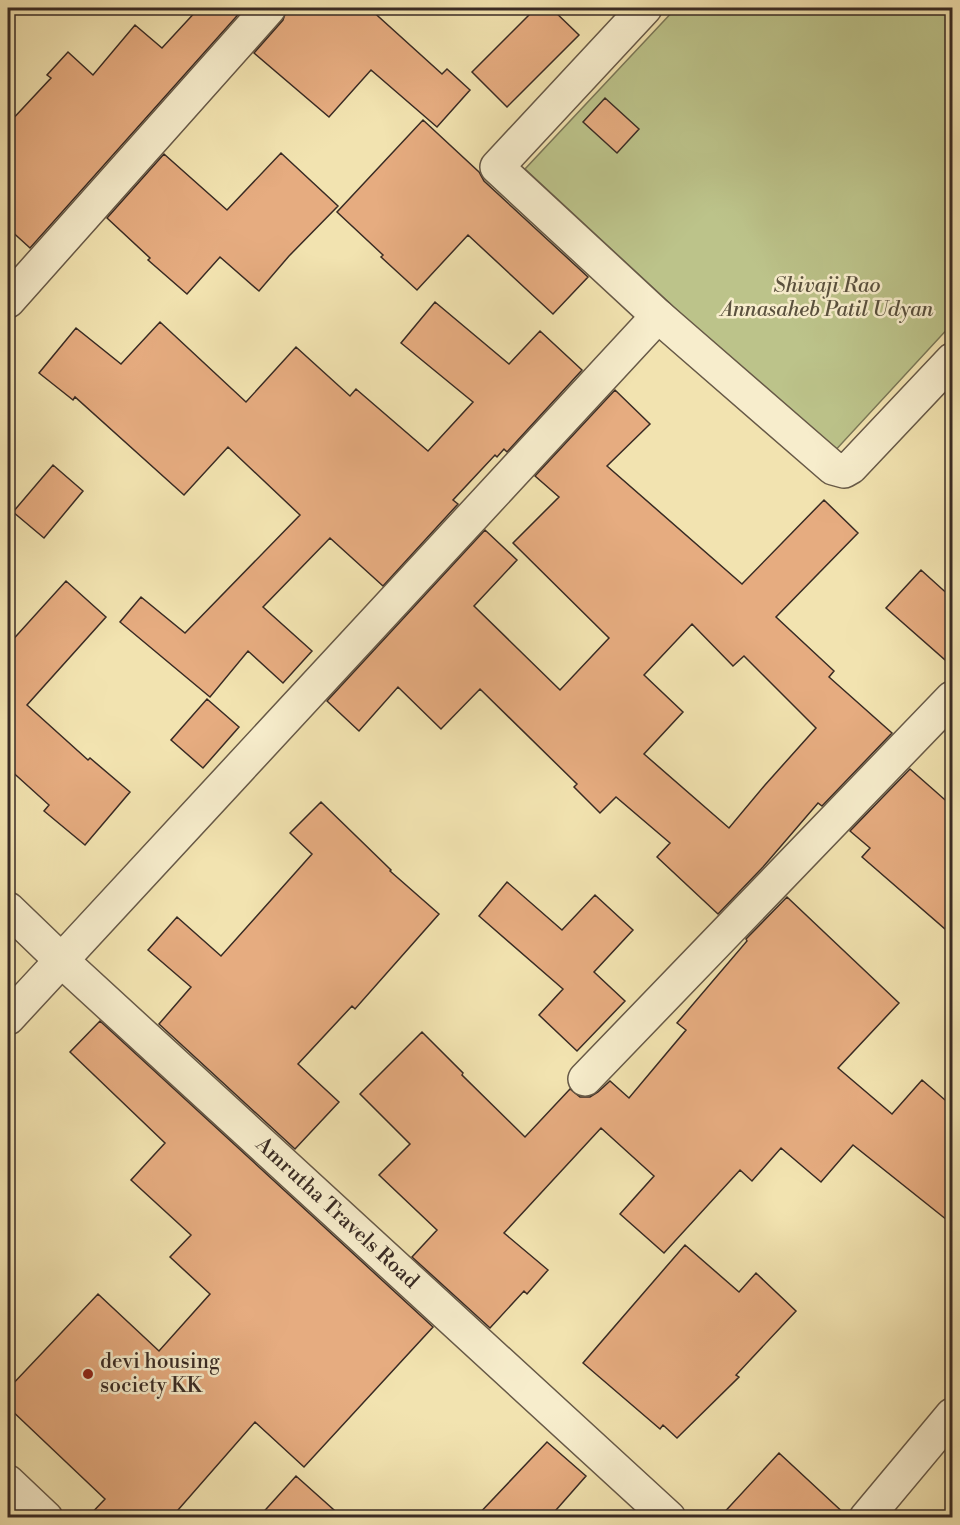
<svg xmlns="http://www.w3.org/2000/svg" width="960" height="1525" viewBox="0 0 960 1525" font-family="'Libre Bodoni',serif">
  <style>
    .green { fill: #bcc38a; stroke: #7a7757; stroke-width: 1.5 }
    .building { fill: #e6ac80; stroke: #392b24; stroke-width: 1.5; fill-rule: evenodd }
    .lines { fill: none; stroke-linecap: round; stroke-linejoin: round }
    .minor-casing { stroke: #675947; stroke-width: 36 }
    .minor { stroke: #f7edcc; stroke-width: 33 }
    .poi-dot { fill: #8f2418; stroke: #f7edcc; stroke-width: 2 }
    .labels { text-anchor: middle; dominant-baseline: central; stroke-width: 5; stroke-linejoin: round; paint-order: stroke }
    .park-label { font-size: 21px; font-style: italic; fill: #5a513e; stroke: #f7edcc }
    .street-label { font-size: 21px; fill: #392b24; stroke: #f7edcc }
    .poi-label { font-size: 21px; fill: #392b24; stroke: #f7edcc; text-anchor: start }
  </style>
  <rect width="100%" height="100%" fill="#f2e3b0"/>
  <filter id="stains"><feTurbulence type="fractalNoise" baseFrequency=".00333" numOctaves="4"/><feColorMatrix values="0 0 0 0 .2 0 0 0 0 .09 0 0 0 0 .02 0 0 0 .5 -.17"/></filter>
  <radialGradient id="worn" r=".72"><stop offset=".6" stop-color="#630" stop-opacity="0"/><stop offset="1" stop-color="#630" stop-opacity=".3"/></radialGradient>
  <!-- green -->
  <path class="green" d="M 676,8 L 952,8 L 952,324 L 832,454 L 525,169 Z"/>
  <!-- building -->
  <path class="building" d="M 199,8 L 244,8 L 30,248 L 8,228 L 8,124 L 51,78 L 47,75 L 68,52 L 93,75 L 135,25 L 162,48 Z
    M 287,8 L 369,8 L 442,74 L 447,69 L 470,90 L 437,127 L 371,70 L 329,117 L 254,53 L 283,20 Z
    M 536,8 L 551,8 L 579,35 L 507,107 L 472,72 Z
    M 605,98 L 639,129 L 617,153 L 583,122 Z
    M 423,120 L 479,172 L 484,181 L 588,277 L 553,314 L 468,235 L 417,290 L 381,257 L 383,255 L 337,212 Z
    M 281,153 L 338,206 L 289,256 L 259,291 L 220,257 L 187,294 L 148,260 L 150,258 L 107,218 L 164,154 L 227,210 Z
    M 435,302 L 509,364 L 540,331 L 582,370 L 507,452 L 504,449 L 497,457 L 495,455 L 453,500 L 458,504 L 383,586 L 330,538 L 263,607 L 312,651 L 283,683 L 248,651 L 210,697 L 120,622 L 141,597 L 185,633 L 300,515 L 228,447 L 184,495 L 75,397 L 73,400 L 39,373 L 76,328 L 121,364 L 160,322 L 246,402 L 296,347 L 350,396 L 356,389 L 428,451 L 473,402 L 401,343 Z
    M 615,390 L 650,424 L 607,466 L 742,584 L 824,500 L 858,533 L 776,617 L 834,671 L 829,677 L 892,733 L 822,806 L 818,803 L 763,867 L 718,914 L 657,857 L 670,843 L 616,797 L 600,813 L 574,787 L 577,784 L 480,689 L 441,729 L 398,687 L 359,731 L 327,701 L 485,530 L 517,560 L 474,606 L 560,690 L 609,638 L 513,543 L 559,497 L 535,476 ZM 692,624 L 733,666 L 744,656 L 816,728 L 765,785 L 729,828 L 644,754 L 683,712 L 644,675 Z
    M 53,465 L 83,491 L 44,538 L 13,512 Z
    M 921,570 L 952,598 L 952,666 L 886,608 Z
    M 66,581 L 106,617 L 27,705 L 88,760 L 90,758 L 130,792 L 85,845 L 44,811 L 49,805 L 8,768 L 8,645 Z
    M 207,699 L 239,727 L 203,768 L 171,740 Z
    M 910,769 L 952,806 L 952,935 L 862,857 L 870,848 L 850,831 Z
    M 321,802 L 391,870 L 390,871 L 439,914 L 355,1009 L 352,1006 L 298,1064 L 339,1102 L 295,1149 L 159,1024 L 191,987 L 148,950 L 177,917 L 221,956 L 312,854 L 290,833 Z
    M 507,882 L 562,930 L 595,895 L 633,930 L 594,972 L 625,1001 L 577,1051 L 539,1015 L 563,989 L 479,916 Z
    M 787,897 L 899,1003 L 838,1068 L 892,1114 L 922,1080 L 952,1106 L 952,1224 L 853,1145 L 821,1182 L 781,1148 L 752,1181 L 740,1170 L 664,1253 L 620,1214 L 654,1176 L 601,1128 L 504,1233 L 548,1270 L 527,1294 L 524,1291 L 490,1328 L 412,1257 L 437,1230 L 379,1175 L 410,1144 L 360,1094 L 422,1032 L 463,1073 L 462,1075 L 525,1137 L 570,1089 L 580,1097 L 590,1097 L 598,1092 L 610,1081 L 629,1098 L 686,1030 L 677,1023 L 747,941 L 746,939 Z
    M 100,1021 L 433,1327 L 304,1467 L 255,1422 L 171,1518 L 87,1518 L 105,1499 L 8,1407 L 8,1389 L 98,1294 L 159,1351 L 210,1294 L 170,1257 L 191,1235 L 131,1180 L 165,1143 L 70,1052 Z
    M 685,1245 L 739,1292 L 756,1273 L 796,1311 L 736,1375 L 739,1377 L 677,1438 L 663,1425 L 660,1429 L 583,1363 Z
    M 547,1442 L 586,1476 L 549,1518 L 475,1518 Z
    M 779,1453 L 848,1517 L 848,1518 L 719,1518 Z
    M 296,1476 L 343,1518 L 258,1518 Z"/>
  <g class="lines">
    <defs>
      <g id="minor">
        <path d="M 645,8 L 497,167 L 658,316 L 833,468 L 844,471 L 851,467 L 952,360"/>
        <path d="M 8,301 L 269,8"/>
        <path id="s1" d="M 8,909 L 61,960 L 669,1518"/>
        <path d="M 8,1018 L 658,316"/>
        <path d="M 585,1079 L 952,698"/>
        <path d="M 8,1482 L 46,1518"/>
        <path d="M 866,1518 L 952,1415"/>
      </g>
    </defs>
    <!-- minor casing -->
    <use href="#minor" class="minor-casing"/>
    <!-- minor -->
    <use href="#minor" class="minor"/>
  </g>
  <!-- markers -->
  <circle class="poi-dot" cx="88" cy="1374" r="6"/>
  <g class="labels">
    <!-- park labels -->
    <g class="park-label">
      <text x="827" y="286">Shivaji Rao<tspan x="827" dy="24">Annasaheb Patil Udyan</tspan></text>
    </g>
    <!-- street labels -->
    <g class="street-label">
      <text stroke="none"><textPath href="#s1" startOffset="448">Amrutha Travels Road</textPath></text>
    </g>
    <!-- poi labels -->
    <g class="poi-label">
      <text x="100" y="1362">devi housing<tspan x="100" dy="24">society KK</tspan></text>
    </g>
  </g>
  <!-- margin -->
  <rect width="960" height="1525" fill="none" stroke="#f2e3b0" stroke-width="30"/>
  <rect x="9" y="9" width="942" height="1507" fill="none" stroke="#392b24" stroke-width="3"/>
  <rect x="15" y="15" width="930" height="1495" fill="none" stroke="#392b24" stroke-width="1.5"/>
  <rect width="100%" height="100%" filter="url(#stains)"/>
  <rect width="100%" height="100%" fill="url(#worn)"/>
</svg>
